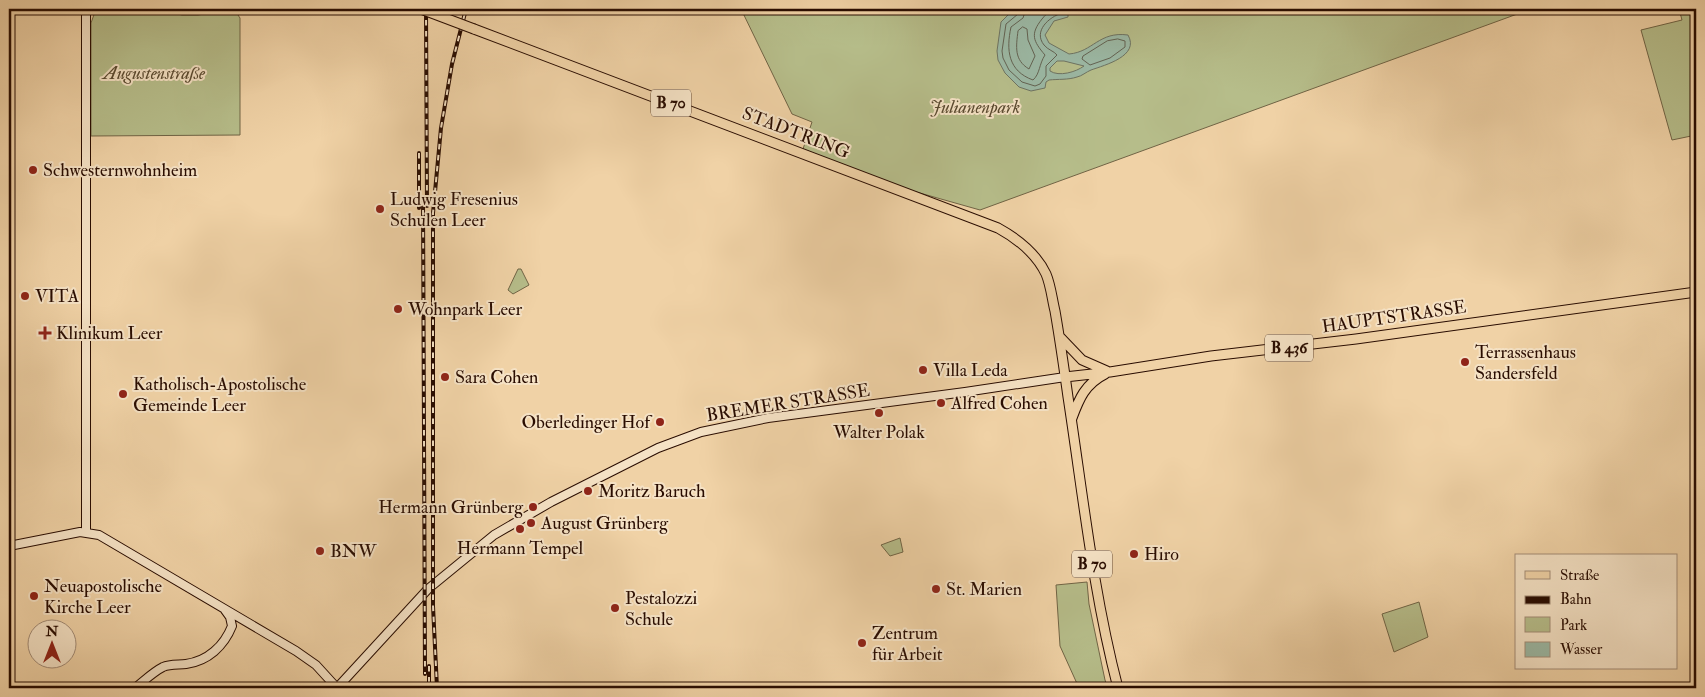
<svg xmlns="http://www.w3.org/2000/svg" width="1705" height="697" viewBox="0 0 1705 697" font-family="'IM FELL Double Pica',serif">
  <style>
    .green { fill: #b6bd8a; stroke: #706445 }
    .water { fill: #9bb8a4; stroke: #6d7362; fill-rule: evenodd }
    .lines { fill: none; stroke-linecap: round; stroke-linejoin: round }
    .shore { stroke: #626252; stroke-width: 1 }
    .secondary-casing { stroke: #290c00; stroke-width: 10 }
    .primary-casing { stroke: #290c00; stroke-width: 11 }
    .secondary { stroke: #f5e2c5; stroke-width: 8 }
    .primary { stroke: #f0d2a6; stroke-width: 9 }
    .rail-casing { stroke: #290c00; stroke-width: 4 }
    .rail { stroke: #f5e2c5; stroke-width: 2; stroke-dasharray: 5.5; stroke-linecap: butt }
    .primary-bridge-casing { stroke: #290c00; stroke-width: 11; stroke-linecap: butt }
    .primary-bridge { stroke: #f0d2a6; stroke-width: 9 }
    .poi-dot { fill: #8f2418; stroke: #f5e2c5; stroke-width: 2 }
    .labels { text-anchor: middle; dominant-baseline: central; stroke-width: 4; stroke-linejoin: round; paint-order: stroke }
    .shield { fill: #f5e2c5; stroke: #664c3b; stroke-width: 1 }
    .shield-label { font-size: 16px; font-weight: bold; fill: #290c00 }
    .park-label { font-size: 18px; font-style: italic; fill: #5a4a30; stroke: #f5e2c5 }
    .street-label { font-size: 18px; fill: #290c00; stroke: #f5e2c5 }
    .poi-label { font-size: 18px; fill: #290c00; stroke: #f5e2c5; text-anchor: start }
  </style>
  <rect width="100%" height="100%" fill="#f0d2a6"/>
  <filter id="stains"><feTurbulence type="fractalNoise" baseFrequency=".004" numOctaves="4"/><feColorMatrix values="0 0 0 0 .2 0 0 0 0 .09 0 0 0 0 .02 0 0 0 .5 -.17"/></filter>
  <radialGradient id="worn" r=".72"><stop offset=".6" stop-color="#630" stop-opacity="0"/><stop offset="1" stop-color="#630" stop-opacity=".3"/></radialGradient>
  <!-- green -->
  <path class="green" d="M 96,9 L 158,9 L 182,15 L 198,15 L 234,9 L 240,18 L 240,135 L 91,136 L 91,23 Z
    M 741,9 L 1531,9 L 980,210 L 895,186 L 803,149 L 812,122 L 792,114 Z
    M 1679,9 L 1696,9 L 1696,135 L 1672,140 L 1641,30 L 1682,20 Z
    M 518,269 L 521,269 L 529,285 L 513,294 L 508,290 Z
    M 900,538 L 903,552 L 890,556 L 881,545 Z
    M 1087,582 L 1089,604 L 1105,680 L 1108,688 L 1079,688 L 1060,646 L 1056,585 Z
    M 1419,602 L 1428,637 L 1394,652 L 1382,614 Z"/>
  <!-- water -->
  <path class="water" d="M 1020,9 L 1068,9 L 1068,17 L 1054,21 L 1045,35 L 1049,43 L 1069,54 C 1093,52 1099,31 1128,35 C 1140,56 1105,65 1091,70 C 1086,72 1082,76 1077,77 C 1068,80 1058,79 1049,80 L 1046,82 L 1045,88 L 1031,91 L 1019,87 L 1005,73 L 998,60 L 997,51 L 1001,22 L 1010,13 ZM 1057,61 L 1064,61 L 1084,66 C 1076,72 1059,77 1050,71 L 1050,68 Z"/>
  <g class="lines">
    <!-- shore -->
    <path class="shore" d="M 1020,9 L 1018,14 L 1006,24 L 1002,51 L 1003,58 L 1009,70 L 1022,82 L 1035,86 L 1040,84 L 1046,76 L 1046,66 L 1057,55 C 1054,51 1048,50 1044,45 C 1033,31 1049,17 1062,13 L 1064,9
      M 1026,9 L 1023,18 L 1011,27 C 1006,50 1008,71 1033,80 C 1040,74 1039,64 1045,55 C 1033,41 1030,34 1042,19 C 1046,14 1049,11 1055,9
      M 1023,27 L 1027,29 L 1028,40 L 1035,56 L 1029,69 C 1014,60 1016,47 1018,31 Z
      M 1118,39 L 1125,41 L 1125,47 L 1110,58 L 1090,65 L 1082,59 L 1083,56 L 1107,41 Z"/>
    <defs>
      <path id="secondary" d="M 86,9 L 86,531
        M 9,546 L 80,532 L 99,535 L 296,651 L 316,665 L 337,688
        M 135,688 C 144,681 153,672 163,667 C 170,664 179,665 186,664 C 208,661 224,646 232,626 L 230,617 L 225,610
        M 337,688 L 428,589 L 494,535 L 551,502 L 658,448 L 701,432 L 768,418 L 965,392 L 1065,377"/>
      <path id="primary" d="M 474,29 L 998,228 C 1018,239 1036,253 1046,274 C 1051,286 1052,299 1055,311 C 1060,340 1064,368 1068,397 C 1083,495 1093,592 1118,688
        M 1060,337 L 1082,360 L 1107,371
        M 1065,377 L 1110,372 L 1211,356 L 1356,339 L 1696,292
        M 1072,418 C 1079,399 1085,384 1105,374"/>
    </defs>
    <!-- secondary casing -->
    <use href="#secondary" class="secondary-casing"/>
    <!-- primary casing -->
    <use href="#primary" class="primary-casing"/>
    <!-- secondary -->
    <use href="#secondary" class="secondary"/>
    <!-- primary -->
    <use href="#primary" class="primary"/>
    <defs>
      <path id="rail" d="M 426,9 L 427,206
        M 419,153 L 419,208
        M 423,199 L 425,674
        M 429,666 L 429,688
        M 437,688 L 433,606 L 433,213 L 441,128 L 452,64 L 466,9"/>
    </defs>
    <!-- rail casing -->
    <use href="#rail" class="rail-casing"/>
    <!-- rail -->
    <use href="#rail" class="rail"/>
    <defs>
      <path id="primary-bridge" d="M 421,9 L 474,29"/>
    </defs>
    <!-- primary-bridge casing -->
    <use href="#primary-bridge" class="primary-bridge-casing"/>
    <!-- primary-bridge -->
    <use href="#primary-bridge" class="primary-bridge"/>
  </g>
  <!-- markers -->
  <g class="poi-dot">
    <circle cx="33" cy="170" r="5"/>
    <circle cx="380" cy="209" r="5"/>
    <circle cx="25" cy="296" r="5"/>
    <circle cx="398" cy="309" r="5"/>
    <path d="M42.5 325.5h5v5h5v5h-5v5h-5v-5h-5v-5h5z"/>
    <circle cx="1465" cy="362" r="5"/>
    <circle cx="923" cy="370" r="5"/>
    <circle cx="445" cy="377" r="5"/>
    <circle cx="123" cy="394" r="5"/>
    <circle cx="941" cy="403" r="5"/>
    <circle cx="879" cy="413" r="5"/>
    <circle cx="660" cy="422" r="5"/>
    <circle cx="588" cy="491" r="5"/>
    <circle cx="533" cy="507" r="5"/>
    <circle cx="531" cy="523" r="5"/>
    <circle cx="520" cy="529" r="5"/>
    <circle cx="320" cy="551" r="5"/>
    <circle cx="1134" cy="554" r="5"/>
    <circle cx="936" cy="589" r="5"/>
    <circle cx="34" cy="596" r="5"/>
    <circle cx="615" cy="608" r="5"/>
    <circle cx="862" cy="643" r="5"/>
  </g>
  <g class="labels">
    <!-- shield labels -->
    <g class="shield">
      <rect x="651" y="89.5" width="40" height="27" rx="4"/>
      <rect x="1265" y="334.5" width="48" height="27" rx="4"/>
      <rect x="1072" y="550.5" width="40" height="27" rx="4"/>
    </g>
    <g class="shield-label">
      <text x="671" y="103">B 70</text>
      <text x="1289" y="348">B 436</text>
      <text x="1092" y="564">B 70</text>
    </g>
    <!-- park labels -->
    <g class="park-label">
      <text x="154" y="73">Augustenstraße</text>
      <text x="975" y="107">Julianenpark</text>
    </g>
    <!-- street labels -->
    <g class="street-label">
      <text transform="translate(796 133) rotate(21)">STADTRING</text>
      <text transform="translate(1394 317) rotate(-8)">HAUPTSTRASSE</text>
      <text transform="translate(788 403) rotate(-9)">BREMER STRASSE</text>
    </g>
    <!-- poi labels -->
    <g class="poi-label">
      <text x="43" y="170">Schwesternwohnheim</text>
      <text x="390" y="199">Ludwig Fresenius<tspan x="390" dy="21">Schulen Leer</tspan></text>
      <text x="35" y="296">VITA</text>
      <text x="408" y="309">Wohnpark Leer</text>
      <text x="56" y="333">Klinikum Leer</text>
      <text x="1475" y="352">Terrassenhaus<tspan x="1475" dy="21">Sandersfeld</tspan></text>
      <text x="933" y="370">Villa Leda</text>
      <text x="455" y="377">Sara Cohen</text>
      <text x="133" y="384">Katholisch-Apostolische<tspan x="133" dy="21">Gemeinde Leer</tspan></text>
      <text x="951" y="403">Alfred Cohen</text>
      <text x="650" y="422" text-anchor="end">Oberledinger Hof</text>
      <text x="879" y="432" text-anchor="middle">Walter Polak</text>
      <text x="598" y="491">Moritz Baruch</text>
      <text x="523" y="507" text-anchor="end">Hermann Grünberg</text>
      <text x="541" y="523">August Grünberg</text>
      <text x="520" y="548" text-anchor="middle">Hermann Tempel</text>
      <text x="330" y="551">BNW</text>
      <text x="1144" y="554">Hiro</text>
      <text x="44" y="586">Neuapostolische<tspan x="44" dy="21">Kirche Leer</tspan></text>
      <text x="946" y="589">St. Marien</text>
      <text x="625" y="598">Pestalozzi<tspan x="625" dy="21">Schule</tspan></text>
      <text x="872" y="633">Zentrum<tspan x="872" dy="21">für Arbeit</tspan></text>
    </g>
  </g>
  <!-- margin -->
  <rect width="1705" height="697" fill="none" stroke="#f0d2a6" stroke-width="30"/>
  <rect x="10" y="10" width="1685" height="677" fill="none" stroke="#290c00" stroke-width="2.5"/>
  <rect x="15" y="15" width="1675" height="667" fill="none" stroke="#290c00"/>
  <!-- legend -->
  <rect x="1515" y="554" width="162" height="115" fill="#f5e2c5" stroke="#a38c76"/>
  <rect x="1525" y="571" width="25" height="8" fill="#f0d2a6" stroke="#a38c76"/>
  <text x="1560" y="580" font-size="15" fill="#290c00">Straße</text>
  <rect x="1525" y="596" width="25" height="8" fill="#290c00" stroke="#a38c76"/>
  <text x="1560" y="604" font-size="15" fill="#290c00">Bahn</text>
  <rect x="1525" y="617" width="25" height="15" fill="#b6bd8a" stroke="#a38c76"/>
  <text x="1560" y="630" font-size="15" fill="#290c00">Park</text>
  <rect x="1525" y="642" width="25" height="15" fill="#9bb8a4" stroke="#a38c76"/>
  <text x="1560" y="654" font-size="15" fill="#290c00">Wasser</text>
  <!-- north arrow -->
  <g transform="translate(52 644)"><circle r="24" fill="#f5e2c5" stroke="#a38c76"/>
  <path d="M0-4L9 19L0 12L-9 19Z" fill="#8f2418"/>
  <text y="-8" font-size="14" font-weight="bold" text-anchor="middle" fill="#290c00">N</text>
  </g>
  <rect width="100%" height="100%" filter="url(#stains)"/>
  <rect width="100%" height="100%" fill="url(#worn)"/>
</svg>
